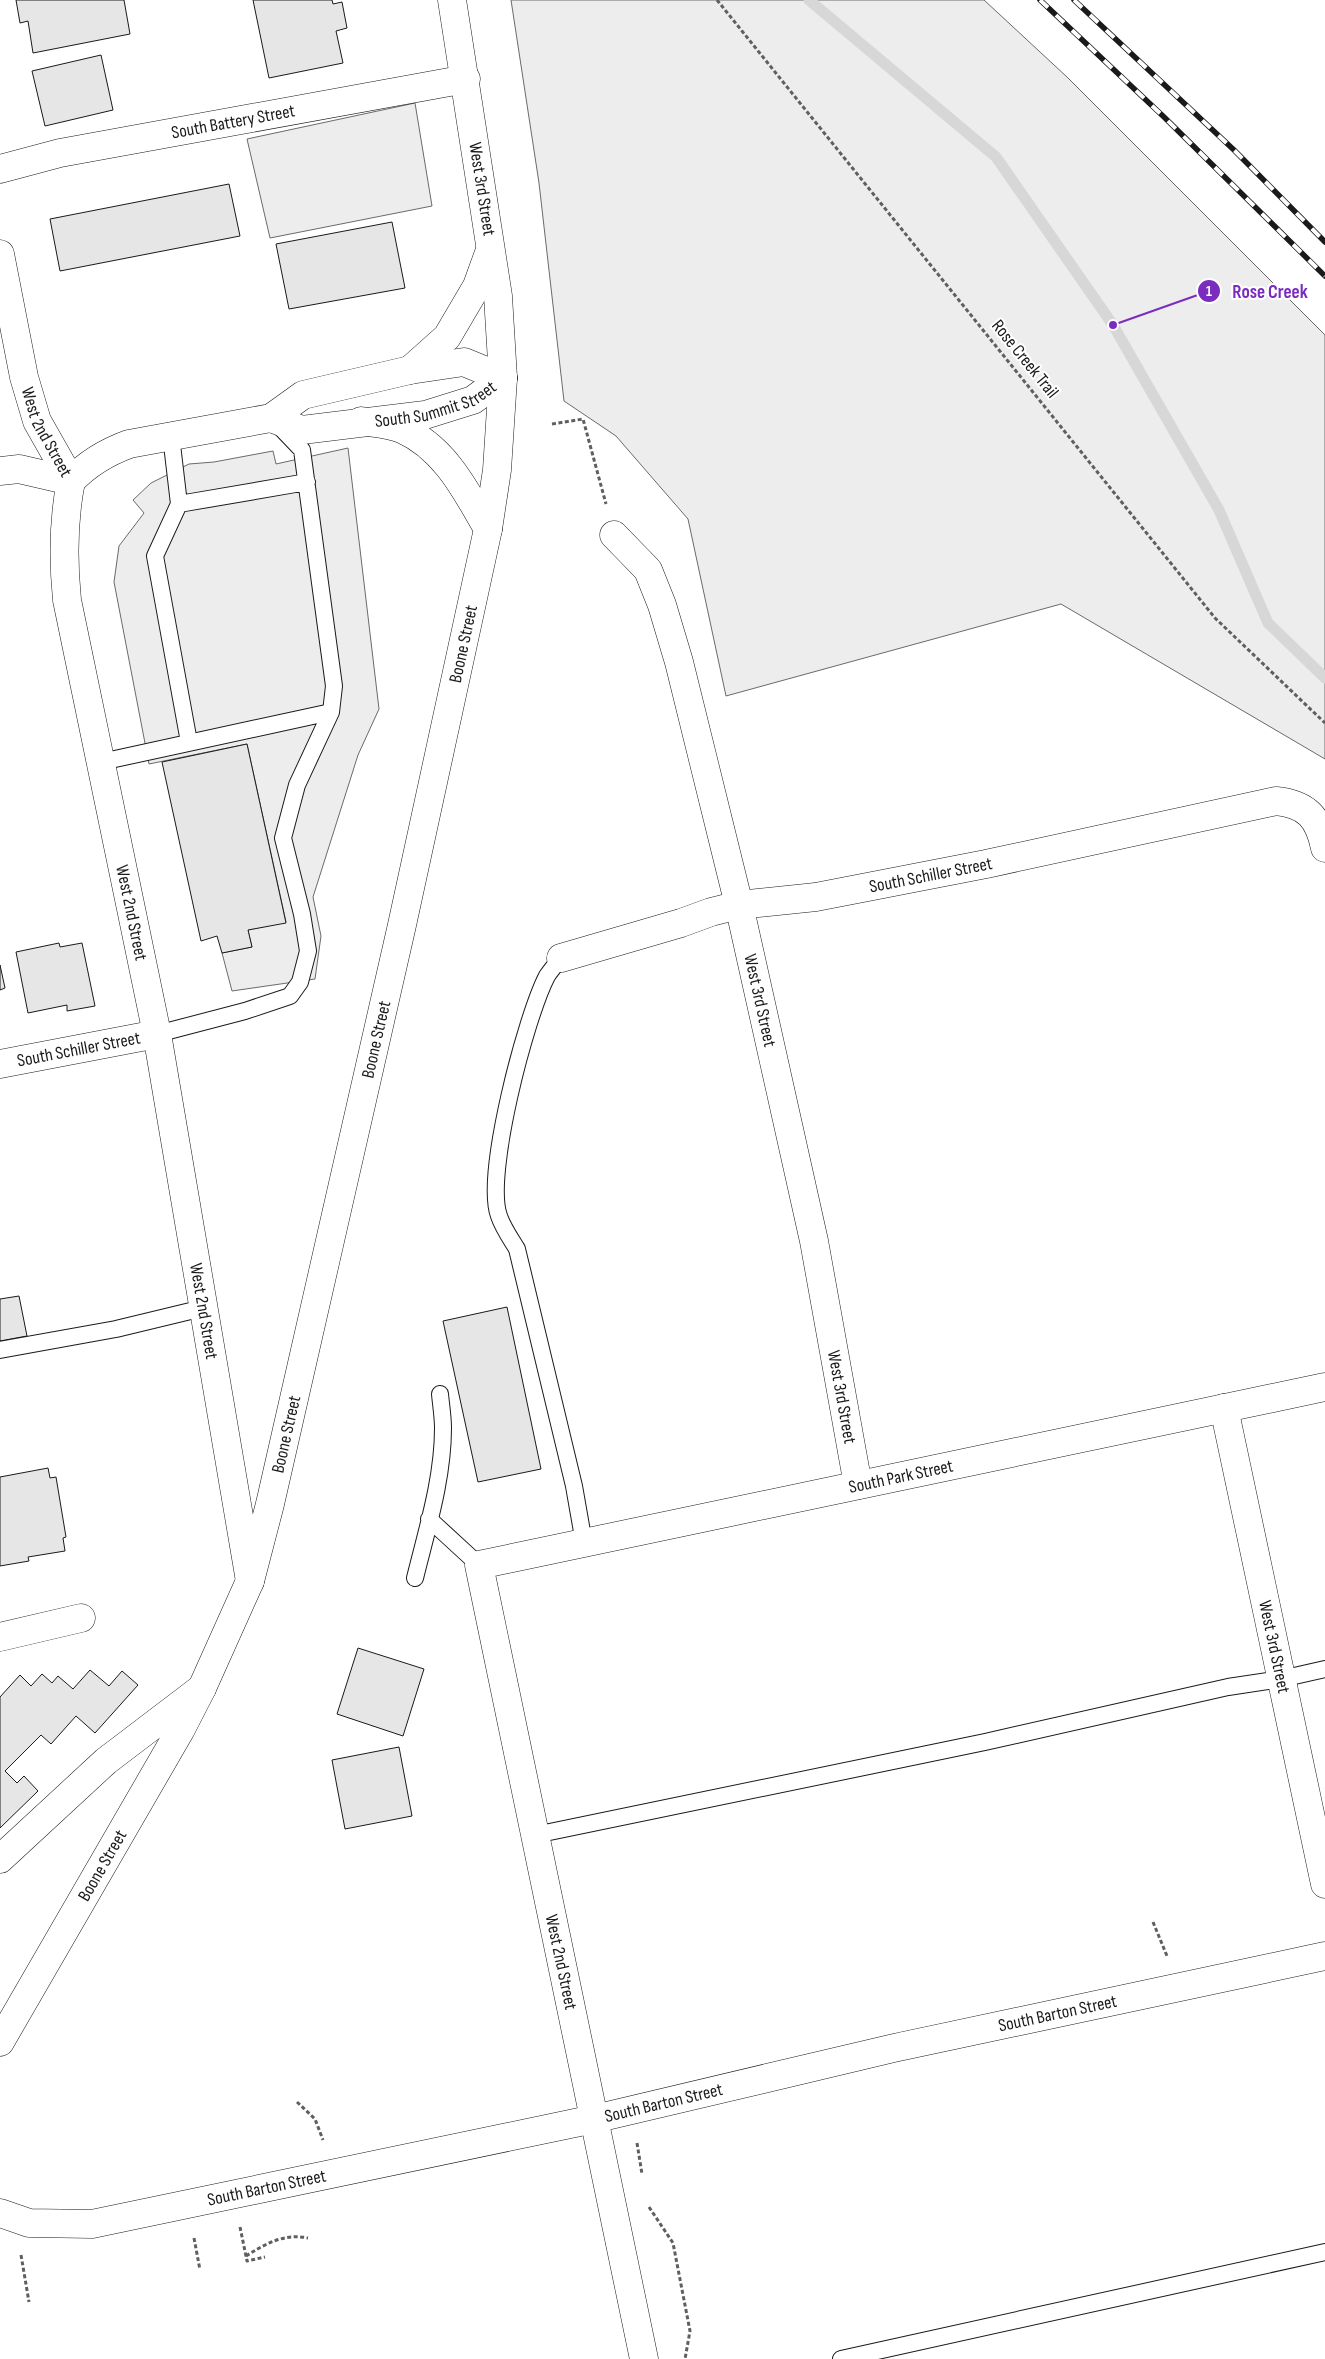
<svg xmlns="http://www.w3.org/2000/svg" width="1325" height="2359" viewBox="0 0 1325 2359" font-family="'Sofia Sans Condensed',sans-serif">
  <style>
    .built { fill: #ededed; stroke: #6a6a6a }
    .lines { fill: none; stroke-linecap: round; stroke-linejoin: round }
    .stream { stroke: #d7d7d7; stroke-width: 11 }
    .building { fill: #e6e6e6; stroke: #1a1a1a }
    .lane-casing { stroke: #1a1a1a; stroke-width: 18 }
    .street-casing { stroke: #1a1a1a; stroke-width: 29 }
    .secondary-casing { stroke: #1a1a1a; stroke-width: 29 }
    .path { stroke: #5f5f5f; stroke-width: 3; stroke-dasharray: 4 2.5; stroke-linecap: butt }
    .lane { stroke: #fff; stroke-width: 16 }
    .street { stroke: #fff; stroke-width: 28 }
    .secondary { stroke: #fff; stroke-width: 28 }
    .rail-casing { stroke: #1a1a1a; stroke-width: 5.5 }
    .rail { stroke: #fff; stroke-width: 4; stroke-dasharray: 11; stroke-linecap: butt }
    .labels { text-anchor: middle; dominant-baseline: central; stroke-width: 4; stroke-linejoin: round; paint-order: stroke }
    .street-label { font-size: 18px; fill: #1a1a1a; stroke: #fff }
    .leader { fill: none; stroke: #7b2cbf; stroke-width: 2 }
    .callout-dot { fill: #7b2cbf; stroke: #fff; stroke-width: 2 }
    .mark-label { font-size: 15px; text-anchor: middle; font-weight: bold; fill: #fff }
    .callout-label { font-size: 19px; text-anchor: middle; font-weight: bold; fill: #7b2cbf; stroke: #fff; stroke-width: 4; stroke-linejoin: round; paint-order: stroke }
  </style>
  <rect width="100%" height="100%" fill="#fff"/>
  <!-- built -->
  <path class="built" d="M 511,0 L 984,0 L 1067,77 L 1325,335 L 1325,759 L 1061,604 L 726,696 L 688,519 L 616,436 L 564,401 L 539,183 Z
    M 415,103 L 432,206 L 270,238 L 247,139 Z
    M 348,448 L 379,709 L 358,755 L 313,897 L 321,936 L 315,979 L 232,991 L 222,953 L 252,947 L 248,930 L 286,922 L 247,744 L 149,764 L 114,582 L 119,546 L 144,513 L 133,500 L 151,483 L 189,464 L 214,462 L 273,451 L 276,464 Z"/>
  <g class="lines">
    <!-- stream -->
    <path class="stream" d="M 809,0 L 996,157 L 1113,325 L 1219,510 L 1268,623 L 1325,678"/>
  </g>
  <!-- building -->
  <path class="building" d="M 16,0 L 124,0 L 130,34 L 33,53 L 28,21 L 20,23 Z
    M 253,0 L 332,0 L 333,4 L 342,2 L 347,28 L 336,31 L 343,63 L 269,78 Z
    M 101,55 L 113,110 L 45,126 L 32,71 Z
    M 229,184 L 240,236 L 60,271 L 50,219 Z
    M 392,222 L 405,288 L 289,309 L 276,244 Z
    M 247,744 L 286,923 L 248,930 L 252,947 L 222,953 L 217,936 L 201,941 L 162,762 Z
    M 59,943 L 60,947 L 82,943 L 95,1006 L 67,1011 L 67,1005 L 28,1013 L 16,952 Z
    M 0,965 L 5,988 L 0,990 Z
    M 19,1296 L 27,1336 L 0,1341 L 0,1299 Z
    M 507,1307 L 541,1469 L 478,1482 L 443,1321 Z
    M 48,1468 L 50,1478 L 56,1477 L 66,1537 L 63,1538 L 65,1551 L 28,1557 L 29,1561 L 0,1566 L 0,1477 Z
    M 358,1648 L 424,1669 L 403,1736 L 337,1714 Z
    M 90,1670 L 109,1686 L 122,1671 L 138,1685 L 95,1733 L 76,1716 L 51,1744 L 41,1735 L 5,1771 L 17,1783 L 24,1776 L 38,1791 L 0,1828 L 0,1697 L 20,1675 L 31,1686 L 42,1674 L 52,1683 L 58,1676 L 73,1689 Z
    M 399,1747 L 412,1816 L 345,1829 L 332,1760 Z"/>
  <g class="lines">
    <defs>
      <path id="lane" d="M 171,436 L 179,504 L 155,556 L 189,742
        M 179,504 L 307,482
        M 101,762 L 331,712
        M 561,958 C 556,964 551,970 547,976 C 526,1016 484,1175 499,1216 C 503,1228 511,1239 517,1249 L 574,1486 L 584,1543
        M 157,1034 L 245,1011 L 290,996 L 300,982 L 308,951 L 302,914 L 283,838 L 297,785 L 331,712 L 334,686 L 302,450 L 280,427
        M 0,1350 L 116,1329 L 203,1308
        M 429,1519 L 479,1565
        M 415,1578 C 427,1529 443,1479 443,1428 C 443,1417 441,1405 440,1394
        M 535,1835 L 985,1742 L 1228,1687 L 1281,1679 L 1325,1669
        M 841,2359 L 1325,2252"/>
      <g id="street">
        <path id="s1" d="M 0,169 L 60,153 L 466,79"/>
        <path id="s2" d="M 0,254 L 24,377 L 37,421 L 71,481 C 63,521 63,560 67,600 L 157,1034 L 250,1581"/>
        <path id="s3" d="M 271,418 L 302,430 L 425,415 L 473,400 L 503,378"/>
        <path d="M 0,471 L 19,469 L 71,481 C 88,463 107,452 129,444 L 271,418 L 303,395 L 410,370 L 464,362 L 503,378"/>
        <path id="s4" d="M 614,535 L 648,570 L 662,605 L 679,662 L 739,905 L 814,1241 L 858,1485"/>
        <path id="s5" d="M 561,958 L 681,923 L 711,912 L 739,905 L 816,897 L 986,864 L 1276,801 C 1307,804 1319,818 1325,848"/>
        <path id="s6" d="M 0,1064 L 157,1034"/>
        <path id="s7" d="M 1224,1408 L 1325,1884"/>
        <path d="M 0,1637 L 81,1618"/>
        <path d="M 0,1859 L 106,1761 L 202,1688"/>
        <path id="s8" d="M 0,2213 L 29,2223 L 92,2224 L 594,2119 L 894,2048 L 1325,1956"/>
        <path id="s9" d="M 644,2359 L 479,1565 L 1325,1387"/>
      </g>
      <g id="secondary">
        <path d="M 410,370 L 447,337 L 477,286 L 490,250"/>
        <path d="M 361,421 C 374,423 390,424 402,429 C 445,448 466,491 488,529"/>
        <path id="s10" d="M 0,2042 L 181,1729 L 202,1688 L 250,1581 L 270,1504 L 402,925 L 488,529 L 497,470 L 503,378 L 498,296 L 452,0"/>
      </g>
    </defs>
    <!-- lane casing -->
    <use href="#lane" class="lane-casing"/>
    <!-- street casing -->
    <use href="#street" class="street-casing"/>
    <!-- secondary casing -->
    <use href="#secondary" class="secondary-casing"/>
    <!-- path -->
    <path class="path" d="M 717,0 L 1215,618 L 1325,723
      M 552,424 L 583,419 L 606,504
      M 1153,1922 L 1167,1956
      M 297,2102 L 315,2119 L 323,2140
      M 637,2143 L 642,2174
      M 649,2207 L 673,2243 L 690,2331 L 685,2359
      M 240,2227 L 247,2261 L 265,2257
      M 194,2238 L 200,2270
      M 21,2255 L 29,2302
      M 246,2256 C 265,2244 284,2233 308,2238"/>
    <!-- lane -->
    <use href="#lane" class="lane"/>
    <!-- street -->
    <use href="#street" class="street"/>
    <!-- secondary -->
    <use href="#secondary" class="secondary"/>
    <defs>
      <path id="rail" d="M 1040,0 L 1164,117 L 1325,276
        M 1074,0 L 1234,150 L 1325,242"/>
    </defs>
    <!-- rail casing -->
    <use href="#rail" class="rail-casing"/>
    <!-- rail -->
    <use href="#rail" class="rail"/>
  </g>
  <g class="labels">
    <!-- street labels -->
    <g class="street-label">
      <text stroke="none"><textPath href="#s1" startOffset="238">South Battery Street</textPath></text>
      <text transform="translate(482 189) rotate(81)">West 3rd Street</text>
      <text transform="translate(1025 359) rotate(51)">Rose Creek Trail</text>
      <text stroke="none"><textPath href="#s3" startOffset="170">South Summit Street</textPath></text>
      <text stroke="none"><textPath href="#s2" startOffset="185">West 2nd Street</textPath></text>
      <text stroke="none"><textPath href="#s10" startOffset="1486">Boone Street</textPath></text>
      <text stroke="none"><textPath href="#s5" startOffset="380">South Schiller Street</textPath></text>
      <text stroke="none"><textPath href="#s2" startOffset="679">West 2nd Street</textPath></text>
      <text stroke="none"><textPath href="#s4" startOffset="494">West 3rd Street</textPath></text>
      <text stroke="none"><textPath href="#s10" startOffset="1081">Boone Street</textPath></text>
      <text stroke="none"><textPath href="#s6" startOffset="80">South Schiller Street</textPath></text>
      <text stroke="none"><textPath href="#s2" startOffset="1084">West 2nd Street</textPath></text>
      <text stroke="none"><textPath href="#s4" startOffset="899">West 3rd Street</textPath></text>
      <text stroke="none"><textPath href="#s10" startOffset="676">Boone Street</textPath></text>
      <text stroke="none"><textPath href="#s9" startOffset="1242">South Park Street</textPath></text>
      <text stroke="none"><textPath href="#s7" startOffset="244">West 3rd Street</textPath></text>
      <text stroke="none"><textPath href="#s10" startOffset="204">Boone Street</textPath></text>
      <text transform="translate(561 1962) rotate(78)">West 2nd Street</text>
      <text stroke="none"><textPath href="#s8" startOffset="1082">South Barton Street</textPath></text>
      <text stroke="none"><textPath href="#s8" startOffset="678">South Barton Street</textPath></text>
      <text stroke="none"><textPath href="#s8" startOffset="272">South Barton Street</textPath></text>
    </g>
  </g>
  <!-- callouts -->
  <path class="leader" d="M1113 325L1209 291"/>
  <g class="callout-dot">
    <circle cx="1113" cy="325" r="5"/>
    <circle cx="1209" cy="291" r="12"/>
  </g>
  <g class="mark-label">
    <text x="1209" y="296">1</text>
  </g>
  <g class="callout-label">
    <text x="1270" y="298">Rose Creek</text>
  </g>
</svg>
